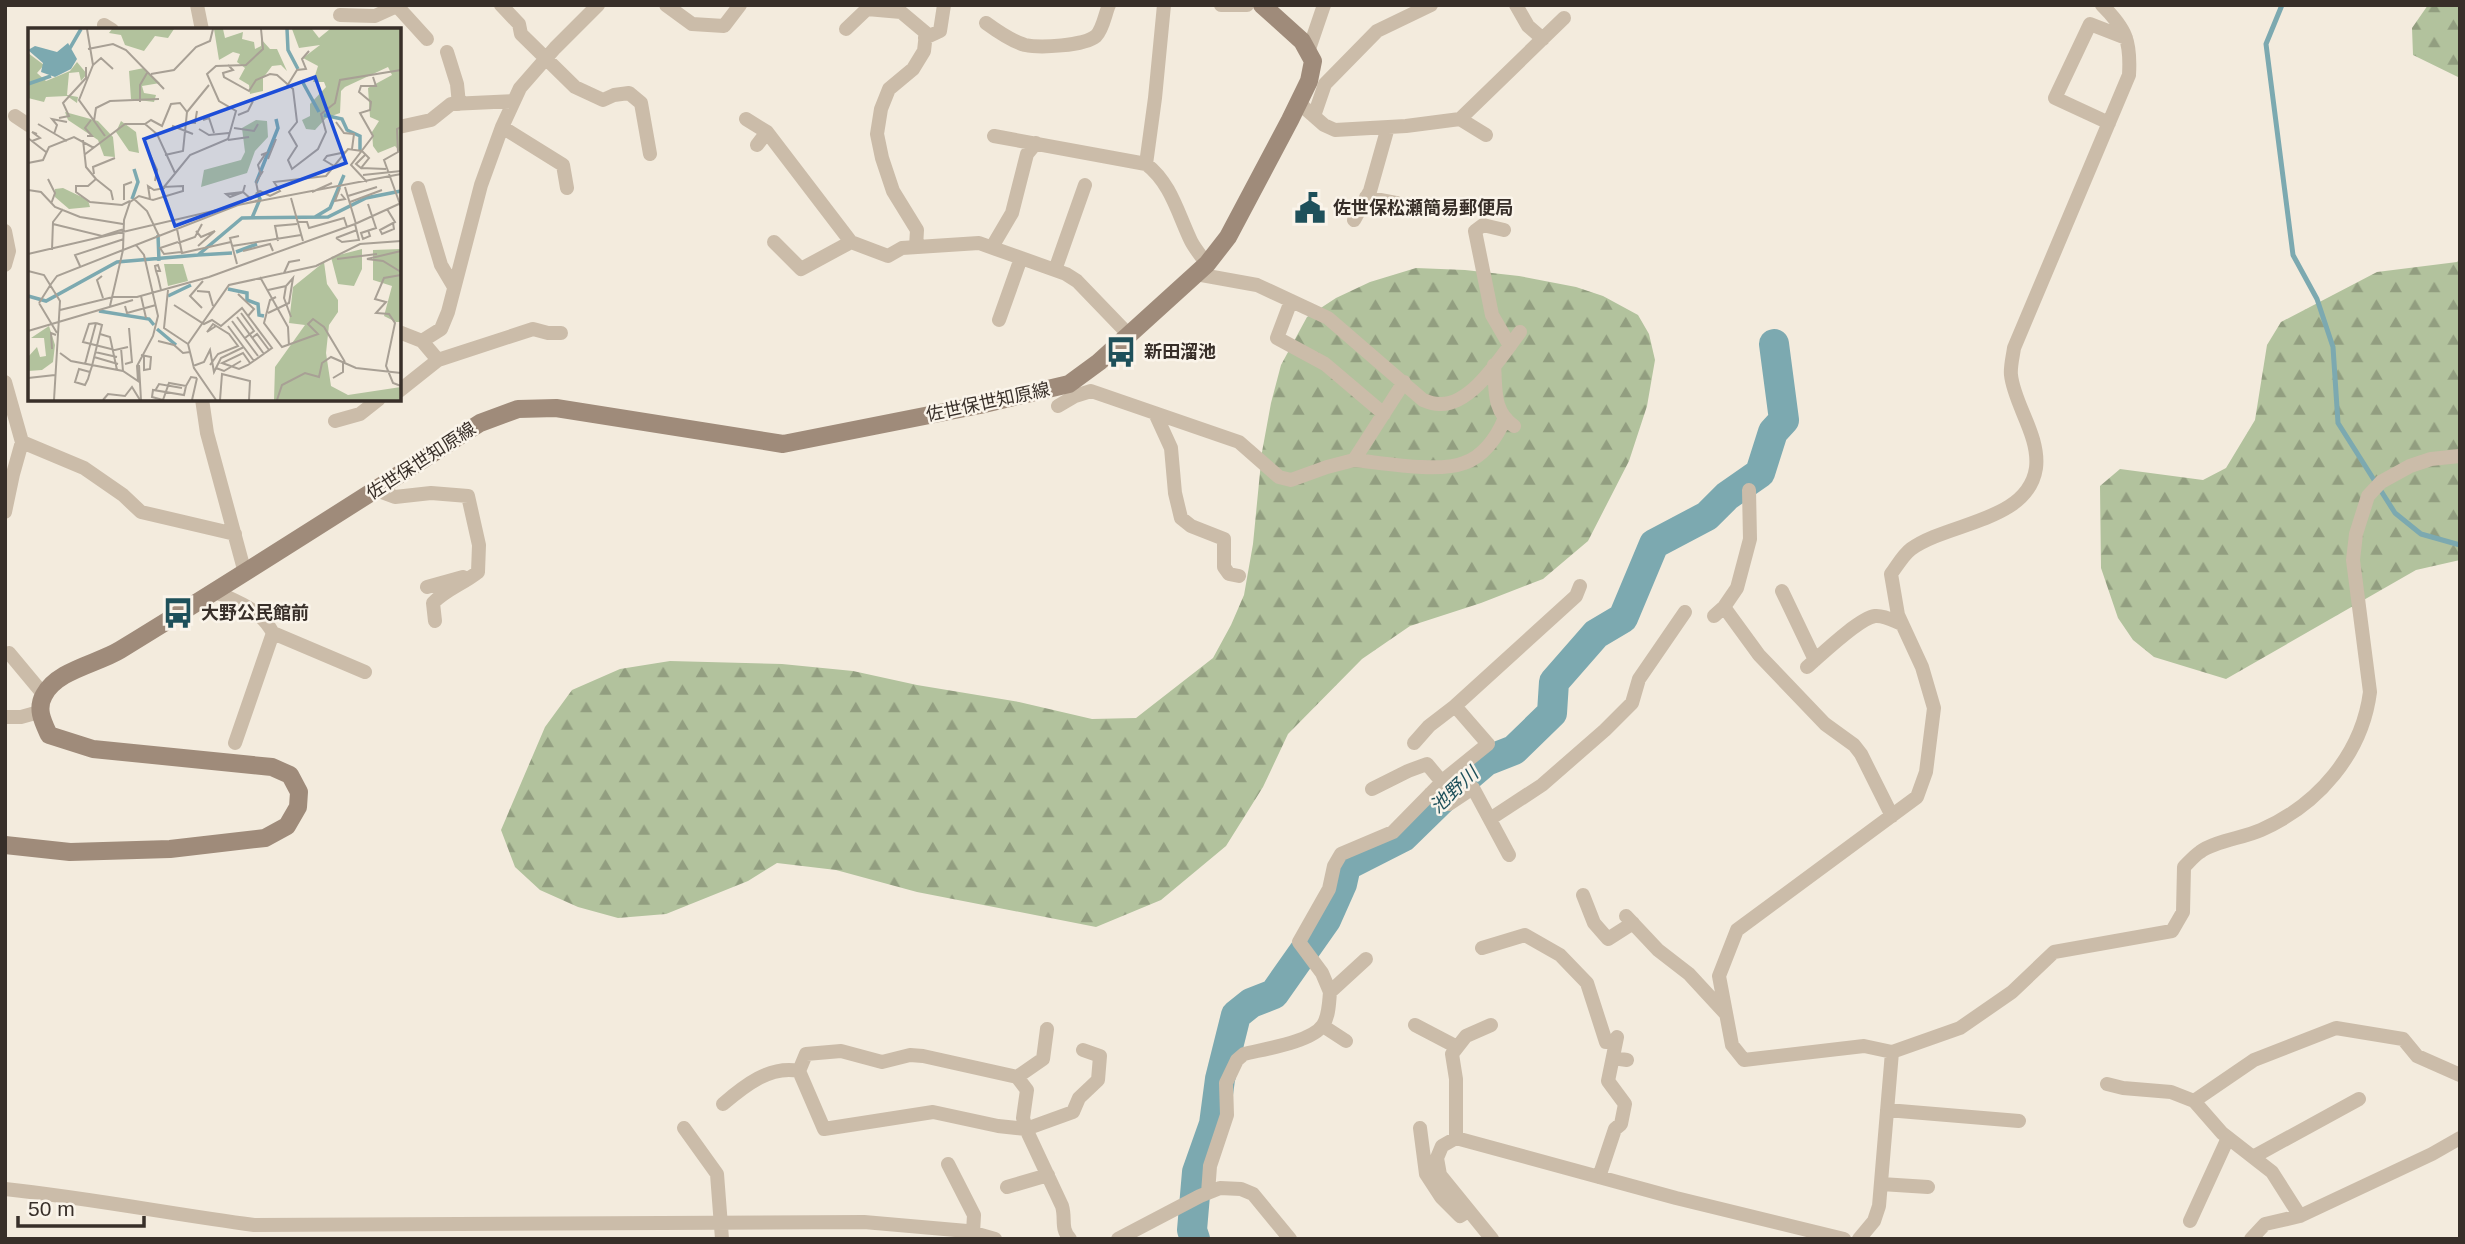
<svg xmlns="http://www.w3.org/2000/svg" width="2465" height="1244" viewBox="0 0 2465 1244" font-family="Arial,'Noto Sans JP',sans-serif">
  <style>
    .forest { fill: url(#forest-firs) }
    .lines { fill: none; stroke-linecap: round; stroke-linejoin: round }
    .stream { stroke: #7ca9b0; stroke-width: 5 }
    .river { stroke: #7ca9b0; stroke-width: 30 }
    .street { stroke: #cbbca9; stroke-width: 14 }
    .secondary { stroke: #9f8b7a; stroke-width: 18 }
    .labels { text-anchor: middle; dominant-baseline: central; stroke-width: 5; stroke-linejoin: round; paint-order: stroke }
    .poi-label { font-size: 18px; font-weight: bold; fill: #382f29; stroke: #faf4ea; text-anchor: start }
    .street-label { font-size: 18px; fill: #382f29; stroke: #faf4ea }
    .water-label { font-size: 19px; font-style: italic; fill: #1e505a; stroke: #faf4ea }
    .inset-river { fill: none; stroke: #7ca9b0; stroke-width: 3.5 }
    .inset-road { fill: none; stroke: #a8a095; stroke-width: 2 }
    .view { fill: #1d4ed8; fill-opacity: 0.15; stroke: #1d4ed8; stroke-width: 3.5 }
    .inset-edge { fill: none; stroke: #382f29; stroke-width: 3.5 }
  </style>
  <defs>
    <pattern id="forest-firs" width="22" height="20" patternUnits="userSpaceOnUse" patternTransform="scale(1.75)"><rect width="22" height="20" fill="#b2c29d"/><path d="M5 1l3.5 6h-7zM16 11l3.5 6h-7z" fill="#929e80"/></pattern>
  </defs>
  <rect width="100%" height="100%" fill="#f3ebdd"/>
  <!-- forest -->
  <path class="forest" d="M 2428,5 L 2460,5 L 2460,78 L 2413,55 L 2412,28 Z
    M 2460,259 L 2460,560 L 2416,570 L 2226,679 L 2154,657 L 2133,640 L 2118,618 L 2101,568 L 2100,486 L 2120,469 L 2203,480 L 2226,468 L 2255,420 L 2267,345 L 2281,322 L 2377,272 L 2457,262 Z
    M 1416,268 L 1465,270 L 1519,276 L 1576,287 L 1603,296 L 1638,315 L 1649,334 L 1655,360 L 1647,406 L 1629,461 L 1588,541 L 1543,579 L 1481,603 L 1410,626 L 1362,659 L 1288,734 L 1263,787 L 1226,846 L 1161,900 L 1096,927 L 917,892 L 836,870 L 777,863 L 748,881 L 666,914 L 618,918 L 578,907 L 540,890 L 515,867 L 501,830 L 545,727 L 572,690 L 620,669 L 670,661 L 782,664 L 853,671 L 917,685 L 1019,702 L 1092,719 L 1136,718 L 1213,658 L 1231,625 L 1244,595 L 1253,544 L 1262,452 L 1271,403 L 1281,365 L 1307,317 L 1336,298 L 1370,282 Z"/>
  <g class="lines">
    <!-- stream -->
    <path class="stream" d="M 2282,5 L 2266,44 L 2293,255 L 2317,299 L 2333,347 L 2338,423 L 2395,513 L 2421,534 L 2460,545"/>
    <!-- river -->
    <path class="river" d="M 1195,1239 L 1192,1230 L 1197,1172 L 1214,1124 L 1220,1079 L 1236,1015 L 1251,1003 L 1274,994 L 1326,920 L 1342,884 L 1346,866 L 1403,837 L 1445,796 L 1486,761 L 1514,750 L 1552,713 L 1554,682 L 1596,634 L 1623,618 L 1654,544 L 1707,516 L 1727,496 L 1760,473 L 1773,432 L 1784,420 L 1774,344"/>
    <!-- street -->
    <path class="street" d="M 197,5 L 202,30
      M 501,5 L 519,24 L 521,34 L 575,87 L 603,100 L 614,95 L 629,93 L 641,103 L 650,154
      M 666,5 L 692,24 L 724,26 L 740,5
      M 1221,5 L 1247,5
      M 1516,5 L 1528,26 L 1543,39
      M 2102,5 C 2126,29 2131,41 2129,75 L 2014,348 C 2013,356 2010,367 2011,375 C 2014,404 2040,436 2036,468 C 2028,522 1948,522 1911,549 C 1903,555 1897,566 1891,574 L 1898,615 L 1922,667 L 1934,708 L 1926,772 L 1917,797 L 1737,930 L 1719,976 L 1732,1045 L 1744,1060 L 1864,1046 L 1892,1052 L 1960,1028 L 2012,992 L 2054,952 L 2172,931 L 2183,912 L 2184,867 C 2189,862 2194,856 2200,852 C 2215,841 2243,838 2261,830 C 2318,805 2362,754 2370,692 L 2353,560 L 2356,534 L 2368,496 L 2381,482 L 2410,466 L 2431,459 L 2460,456
      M 340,15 L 375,16 L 397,6 L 427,39
      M 986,23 C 997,31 1011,41 1025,45 C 1040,48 1084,46 1096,36 C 1103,29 1105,14 1109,5
      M 104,25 L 112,30
      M 846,29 L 867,9 L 901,12 L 926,33 L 924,51 L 913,69 L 889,89 L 881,109 L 877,134 L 882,158 L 893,191 L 917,230 L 916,247
      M 925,38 L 940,31 L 944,5
      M 447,52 L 457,84 L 459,104
      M 1308,52 L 1324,5
      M 1299,103 L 1324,125 L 1335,130 L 1406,126 L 1460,119 L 1564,18
      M 15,116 L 30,126
      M 1314,116 L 1325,84 L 1377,31 L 1431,5
      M 746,119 L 767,132 L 851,242 L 888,256 L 902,248 L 979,243 L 1066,274 L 1077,281 L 1129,335
      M 1460,119 L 1486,135
      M 2109,123 L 2055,98 L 2090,24 L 2126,38
      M 399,127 L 431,120 L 451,104 L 514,101
      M 502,127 L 563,165 L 567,188
      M 994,136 L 1146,164 C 1171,183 1178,214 1191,241 C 1195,249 1202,257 1207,264
      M 757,145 L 767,132
      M 1146,164 L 1155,98 L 1164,5
      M 418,188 L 441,265 L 454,287
      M 1366,197 L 1397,203
      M 1354,220 L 1370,191 L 1388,127
      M 1504,230 L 1483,225 L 1475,231 L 1492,315 L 1510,346
      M 5,231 L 9,251 L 5,265
      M 774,242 L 801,269 L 851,242
      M 992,247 L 1012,213 L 1027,154 L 1036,143
      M 1055,270 L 1085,185
      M 1196,274 L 1257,285 L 1328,318 L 1423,400 C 1428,402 1434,404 1439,404 C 1472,406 1502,355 1520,332
      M 1291,301 L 1277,338 L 1325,364 L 1384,414
      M 999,320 L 1021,258
      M 399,332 L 422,341 L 441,329 L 448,312 L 481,185 L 502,127 L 520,88 L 555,48 L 598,5
      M 422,341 L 438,360 L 533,329 L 548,333 L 561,333
      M 1494,365 C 1496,388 1492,411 1514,426
      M 5,382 L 22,442 L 13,474 L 5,512
      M 1404,382 L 1354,460 C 1384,463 1438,473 1464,463 C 1483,457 1497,437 1504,420
      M 399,391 L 438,360
      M 202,399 L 207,433 L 245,573
      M 1058,406 L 1075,396 L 1091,391 L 1239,442 L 1279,477 L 1291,480 L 1327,467 L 1354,460
      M 1155,413 L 1171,448 L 1175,493 L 1181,518 L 1191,526 L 1224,539 L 1224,567 L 1229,574 L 1239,576
      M 335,421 L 360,414 L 379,399
      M 22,442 L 84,468 L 123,495 L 141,512 L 235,534
      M 376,490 L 395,497 L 431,493 L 468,496 L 479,545 L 478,572
      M 427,587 L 463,577
      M 1782,591 L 1815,660
      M 216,592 C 239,603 260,609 273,633 L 365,672
      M 1724,607 L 1759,655 L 1825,724 L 1854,745 L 1861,754 L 1892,816
      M 1714,616 L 1724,607 L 1737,588 L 1750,539 L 1749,490
      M 435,621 L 433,603 C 445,590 463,584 478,572
      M 9,653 L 44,695
      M 1807,667 C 1821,655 1859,618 1875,616 C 1885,615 1894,621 1902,624
      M 1455,706 L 1576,596 L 1580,586
      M 5,717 L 21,717 L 39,712
      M 235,743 L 273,633
      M 1372,789 L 1408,771 L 1427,764 L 1442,782
      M 1430,794 L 1449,804 L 1473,788 L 1509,855
      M 1490,819 L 1542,785 L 1605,730 L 1632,703 L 1639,679 L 1685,612
      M 1583,895 L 1594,923 L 1608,939 L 1633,923
      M 1626,916 L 1658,950 L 1689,974 L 1725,1013
      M 1482,948 L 1525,935 L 1560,955 L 1587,983 L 1606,1042 L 1616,1042
      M 1330,992 L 1322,973 L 1299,942 L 1329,889 L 1334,866 L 1341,854 L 1393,832 L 1446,778 L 1488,744 L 1455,706 L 1429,726 L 1414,743
      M 1415,1025 L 1457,1047
      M 1323,1026 L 1346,1041
      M 1613,1058 L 1627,1060
      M 1017,1077 L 1043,1059 L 1047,1029
      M 2107,1084 L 2123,1088 L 2171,1092 L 2194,1101
      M 723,1104 C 744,1086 770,1065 799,1071
      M 1887,1110 L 2019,1121
      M 684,1128 L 717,1174 L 722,1239
      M 1420,1128 L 1426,1174 L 1441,1197 L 1460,1216 L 1468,1211
      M 1456,1138 L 1456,1079 L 1452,1054 L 1466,1036 L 1491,1025
      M 2253,1157 L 2359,1099
      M 948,1164 L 974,1215 L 973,1233
      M 1599,1177 L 1615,1129 L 1621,1124 L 1625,1104 L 1608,1081 L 1617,1037
      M 1881,1184 L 1928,1187
      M 1007,1187 L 1048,1175
      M 5,1189 C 89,1198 171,1214 254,1225 L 864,1222 L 967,1231 L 995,1239
      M 1208,1193 L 1210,1166 L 1227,1115 L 1226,1083 L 1237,1060 L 1244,1054 C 1264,1049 1312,1042 1323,1025 C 1329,1016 1329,1003 1330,992 L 1366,959
      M 2300,1216 L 2272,1172 L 2222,1133 L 2194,1101 L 2254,1060 L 2336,1028 L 2403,1039 L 2417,1056 L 2460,1075
      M 2190,1221 L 2228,1138
      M 1070,1239 C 1060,1228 1066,1219 1062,1206 L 1026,1129 L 1023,1118 L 1027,1090 L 1017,1077 L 923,1056 L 910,1055 L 882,1062 L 841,1051 L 806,1054 L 799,1071 L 824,1129 L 933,1112 L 998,1126 L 1026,1129 L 1073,1112 L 1079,1098 L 1098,1080 L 1100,1056 L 1083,1050
      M 1118,1239 L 1200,1196 L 1220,1188 L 1241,1189 L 1253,1194 L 1290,1239
      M 1492,1239 L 1440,1175 L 1437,1158 L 1442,1146 L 1456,1138 L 1676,1198 L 1844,1239
      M 1859,1239 L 1874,1221 L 1879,1206 L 1892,1052
      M 2251,1239 L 2265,1224 L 2300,1216 L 2432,1154 L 2460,1138"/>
    <!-- secondary -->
    <path class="secondary" d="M 5,845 L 70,852 L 170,849 L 265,838 L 287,826 L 298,807 L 299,792 L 290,775 L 272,767 L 93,749 L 49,735 C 43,722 36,709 44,695 C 57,670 97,664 120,650 C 241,576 361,499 480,423 L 518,409 L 556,408 L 783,444 L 980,405 L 1069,384 L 1099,362 L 1207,264 L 1228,237 L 1290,120 L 1309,81 L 1313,61 L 1302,41 L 1262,5"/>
  </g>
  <!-- icons -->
  <defs>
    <symbol id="civic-bare" viewBox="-9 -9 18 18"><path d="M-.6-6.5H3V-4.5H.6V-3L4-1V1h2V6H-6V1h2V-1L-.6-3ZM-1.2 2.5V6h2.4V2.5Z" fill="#1e505a" stroke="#faf4ea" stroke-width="2.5" paint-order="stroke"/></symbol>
    <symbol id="bus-bare" viewBox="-9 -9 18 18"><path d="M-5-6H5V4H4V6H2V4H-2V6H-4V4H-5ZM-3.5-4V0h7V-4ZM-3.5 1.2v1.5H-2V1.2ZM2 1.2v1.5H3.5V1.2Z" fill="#1e505a" stroke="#faf4ea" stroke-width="2.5" paint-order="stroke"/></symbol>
  </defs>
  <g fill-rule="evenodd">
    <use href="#civic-bare" x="1288" y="186" width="44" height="44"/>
    <use href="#bus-bare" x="1099" y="330" width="44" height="44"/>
    <use href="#bus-bare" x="156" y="591" width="44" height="44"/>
  </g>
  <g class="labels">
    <!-- poi labels -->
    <g class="poi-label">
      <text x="1333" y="208">佐世保松瀬簡易郵便局</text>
      <text x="1144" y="352">新田溜池</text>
      <text x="201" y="613">大野公民館前</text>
    </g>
    <!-- street labels -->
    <g class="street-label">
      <text transform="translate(988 402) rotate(-12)">佐世保世知原線</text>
      <text transform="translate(421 461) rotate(-33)">佐世保世知原線</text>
    </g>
    <!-- water labels -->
    <g class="water-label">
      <text transform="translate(1454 790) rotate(-43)">池野川</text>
    </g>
  </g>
  <!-- overview -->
  <g transform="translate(28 28)">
    <rect width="373" height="373" fill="#f3ebdd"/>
    <path d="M 84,1 L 146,1 L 140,10 L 127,8 L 116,23 L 97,17 L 93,7 L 81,5 ZM 186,1 L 195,1 L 197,10 L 215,4 L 214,11 L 226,14 L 227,21 L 233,18 L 233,11 L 242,21 L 249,21 L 259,43 L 253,37 L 244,38 L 235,50 L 235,63 L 222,66 L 221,57 L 211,51 L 217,40 L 209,34 L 212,26 L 205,24 L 191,32 ZM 264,1 L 284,1 L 291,10 L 302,1 L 373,1 L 373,125 L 367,118 L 350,125 L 345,118 L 344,104 L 351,93 L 342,89 L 340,60 L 364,47 L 360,39 L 317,59 L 313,63 L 312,85 L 298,90 L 287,102 L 278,101 L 274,92 L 282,88 L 282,76 L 298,59 L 296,54 L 285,54 L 290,38 L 275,30 L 292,17 L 271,20 ZM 0,25 L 16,37 L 9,45 L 18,53 L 42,43 L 49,34 L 59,46 L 53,53 L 51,44 L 41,45 L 39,67 L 50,69 L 49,75 L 39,68 L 18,69 L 16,74 L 0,70 ZM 116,40 L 132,55 L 114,58 L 116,65 L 128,67 L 126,74 L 103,71 L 101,43 ZM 37,84 L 70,93 L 85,109 L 87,129 L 76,128 L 70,112 L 40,92 ZM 228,92 L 239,93 L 240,109 L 227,123 L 219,145 L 173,159 L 176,142 L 213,132 L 217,124 L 214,100 ZM 93,93 L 108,104 L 111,125 L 101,123 L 88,104 ZM 35,160 L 60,172 L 62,179 L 41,181 L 27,169 L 27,161 ZM 334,221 L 334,241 L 326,258 L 310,256 L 303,229 ZM 373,221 L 373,294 L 368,294 L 356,288 L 364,258 L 345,252 L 345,222 ZM 296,234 L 299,256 L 310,272 L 310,284 L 301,297 L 298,325 L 303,358 L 320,367 L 373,359 L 373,372 L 246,372 L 247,339 L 277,297 L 261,295 L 265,259 ZM 21,298 L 27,317 L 25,334 L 14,342 L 0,343 L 0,329 L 9,319 L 12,329 L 18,328 L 16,310 L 3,310 Z" fill="#b2c29d"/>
    <path d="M 136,236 L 155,236 L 160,253 L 140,258 Z" fill="#b2c29d"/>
    <path d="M 40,15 L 49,31 L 43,41 L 27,49 L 13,44 L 15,35 L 0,22 L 7,18 L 29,24 Z" fill="#7ca9b0"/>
    <path class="inset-river" d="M 259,1 L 260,22 L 270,41M 42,20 L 53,1M 274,53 L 291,84M 0,56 L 23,48M 296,87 L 314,91 L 319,102 L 332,108 L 332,123M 228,155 L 250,100 L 248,91M 104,171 L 110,154 L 106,141M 287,189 L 302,180 L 316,147M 224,190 L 232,171 L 229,164M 130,207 L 131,233M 208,224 L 229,216M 170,227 L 204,225M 200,261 L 219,265 L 219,272 L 230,276 L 231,287 L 236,288M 0,268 L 18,273 L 89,234 L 170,227 L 214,190 L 300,189 L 338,170 L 373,163M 140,268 L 163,257M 71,283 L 121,291 L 126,297M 129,301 L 148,317"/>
    <path class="inset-road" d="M 59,1 L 65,37M 60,21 L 85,16 L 98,22 L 136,61M 200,37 L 205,42 L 195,45 L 196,49 L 221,63 L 228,52 L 242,46 L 249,47 L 265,61 L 269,94 L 261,104 L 269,118 L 260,132 L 264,141 L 290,121 L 298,104 L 293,86 L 307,75 L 312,52 L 373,42M 123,46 L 146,42 L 168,19 L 182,13 L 185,1M 259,58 L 269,42 L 278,41 L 274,31 L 281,23M 112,74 L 112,57 L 119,45M 210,87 L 220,83 L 225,73M 31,90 L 41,88 L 35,75 L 58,50 L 58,39M 175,92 L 181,90 L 186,105M 66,93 L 68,80 L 82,73 L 131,71M 158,94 L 167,95 L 169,83M 308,94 L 316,105 L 326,106 L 324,121M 10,96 L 39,113M 117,96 L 129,106 L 147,145M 373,99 L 369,101 L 370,124 L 356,132 L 373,179M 206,100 L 226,103 L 230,96M 171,101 L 181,107 L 201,105M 144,102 L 145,98 L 165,106M 26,106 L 29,97 L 24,91 L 39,94M 59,108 L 64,108 L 57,100 L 63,92M 77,108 L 51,72 L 65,37 L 73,30 L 85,41M 0,110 L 18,124M 55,112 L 58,139 L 68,151 L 60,158 L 48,158 L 48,164 L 62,174 L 94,177 L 102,173M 200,112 L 221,109M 4,113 L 12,110 L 4,104 L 9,106M 334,123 L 341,130 L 333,140 L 328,136 L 337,127M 56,127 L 97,96 L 117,96 L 123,92 L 134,98 L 143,76 L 152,75 L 159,84M 122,127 L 129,142 L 127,153M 137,127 L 155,123 L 159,84 L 181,57M 233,127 L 238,125 L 230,137 L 233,147M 240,131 L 248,111M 0,135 L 15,132 L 21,119 L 46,109 L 66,120M 306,138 L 296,132 L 299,128 L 318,124M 333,140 L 358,141M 66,146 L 65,139 L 87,130M 335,147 L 373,143M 20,151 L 27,165 L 23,176M 68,151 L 83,163 L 85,172M 339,154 L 323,137 L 345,108 L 332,85 L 342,82 L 343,74 L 331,64 L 333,58 L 348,58 L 345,49M 217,157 L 215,164 L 198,166 L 202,169 L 215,164 L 223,171M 317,159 L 328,196M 312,160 L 307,173 L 317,171 L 313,166M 0,162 L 13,164 L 27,179 L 52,189 L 95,196M 230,164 L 228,154 L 235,143M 284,164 L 304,155M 320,168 L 349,159M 263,170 L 275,213M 106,171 L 119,183 L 131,208M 122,171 L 120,158 L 126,162 L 137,160M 96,172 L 96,157 L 104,154M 222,172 L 232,163 L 242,168 L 252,163 L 246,154 L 298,148 L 320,121 L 334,123M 322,174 L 354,162M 340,176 L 348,200 L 333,205 L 335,211 L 342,208 L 340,202M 359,181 L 367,194 L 365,195 L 352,202 L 354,206 L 366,201 L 365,195M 269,194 L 279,194 L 281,200 L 316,190 L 319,199M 25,196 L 74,208 L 96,201M 149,201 L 154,225 L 203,214M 168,203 L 173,209 L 187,203 L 170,218M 308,210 L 314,214 L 331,212 L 327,196M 308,210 L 329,202M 250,213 L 247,198 L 269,196M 150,214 L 132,220 L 136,226 L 153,224M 150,215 L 167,209 L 174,196M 204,218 L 273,207M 24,222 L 25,194 L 35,181M 215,223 L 242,216 L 245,223M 373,223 L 339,231 L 355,233 L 373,244M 0,226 L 232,172M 309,231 L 349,226M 209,236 L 202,210 L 211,208M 52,238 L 47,227 L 96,211M 0,243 L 16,247 L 32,273 L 26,372M 128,243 L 132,243 L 130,237 L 127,238 L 128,243 L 130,249 L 133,262M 256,245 L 261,234 L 272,232M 373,247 L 356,250 L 347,271 L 358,274 L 348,285 L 361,286 L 367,295 L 358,338 L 365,355 L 373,358M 74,248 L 69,252 L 75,270M 232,249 L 260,299 L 261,318M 23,256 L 29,248 L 95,222 L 96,192 L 102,174 L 111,168 L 125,172 L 155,163 L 155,158 L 136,159 L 162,127 L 200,111 L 208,83 L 191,73 L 179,46 L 188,38 L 218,37 L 235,21 L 233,1M 258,258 L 256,270 L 263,289M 140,262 L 136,300 L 160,316M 240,262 L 258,258 L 265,250 L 261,275 L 240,285M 169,263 L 181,264 L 185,278M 210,266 L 226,281 L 220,288M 113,268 L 118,290M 248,269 L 242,272 L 236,295 L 254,319 L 290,306 L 280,296 L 285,291 L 296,299 L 317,334M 11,275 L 29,305M 11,275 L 23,256M 146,277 L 176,296 L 184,292 L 193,298 L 214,280 L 244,320 L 220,337 L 211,341 L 194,335 L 215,325 L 222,335M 82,278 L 95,222 L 210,177 L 373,146M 97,278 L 99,285 L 128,277M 174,280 L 162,268 L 175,253M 32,282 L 85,269 L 109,269 L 181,249 L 327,196 L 373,175M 213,285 L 226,303 L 217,310M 209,289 L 236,326M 204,293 L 230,328M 68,295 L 61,296 L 55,314 L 87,322 L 100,319M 200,298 L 226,333M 0,303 L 105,272M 72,306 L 82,309 L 89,342M 224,310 L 229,306 L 241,322M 130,313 L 146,317 L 155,325 L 162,324M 93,320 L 95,343M 24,321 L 23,305 L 28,307M 67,324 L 89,329M 32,325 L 43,333 L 95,343 L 110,353 L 109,338 L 125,308 L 130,288 L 116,227 L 108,217M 113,327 L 123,329 L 122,341 L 116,342 L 116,328M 66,329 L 90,336M 57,336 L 68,295M 97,336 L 104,334 L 101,300M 111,337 L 113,372M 182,337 L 190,326 L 210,318 L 201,306 L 185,296 L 179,304 L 188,298M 165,338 L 176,334 L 182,322 L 186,344 L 193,330 L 216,319M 188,340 L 196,343 L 213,333M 62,344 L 51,341 L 47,354 L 57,357 L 60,351 L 62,344 L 64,338 L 74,297 L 68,295M 0,350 L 27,347M 305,350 L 315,344 L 315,334M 127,363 L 131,356 L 154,360M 75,372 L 80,366 L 97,368 L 104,359 L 112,372M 135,372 L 124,369 L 125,362 L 156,367 L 158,358M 135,372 L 141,355 L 158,358 L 163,349 L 169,350M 164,372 L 169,350M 188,372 L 166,340 L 160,316 L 201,257 L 288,238 L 332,216 L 373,213M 192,372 L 194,346 L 222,353 L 221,372M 249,372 L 254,357 L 277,345 L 291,349 L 294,335 L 303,329 L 328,340 L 373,345"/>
    <path class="view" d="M 287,49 L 318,135 L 147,198 L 116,111 Z"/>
    <rect width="373" height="373" class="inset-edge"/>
  </g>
  <!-- border -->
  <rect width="2465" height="1244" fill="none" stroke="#382f29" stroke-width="14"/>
  <!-- scale -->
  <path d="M18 1216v10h126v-10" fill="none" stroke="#382f29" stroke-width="3.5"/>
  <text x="28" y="1216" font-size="21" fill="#382f29" stroke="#faf4ea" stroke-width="5" paint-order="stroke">50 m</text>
</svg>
